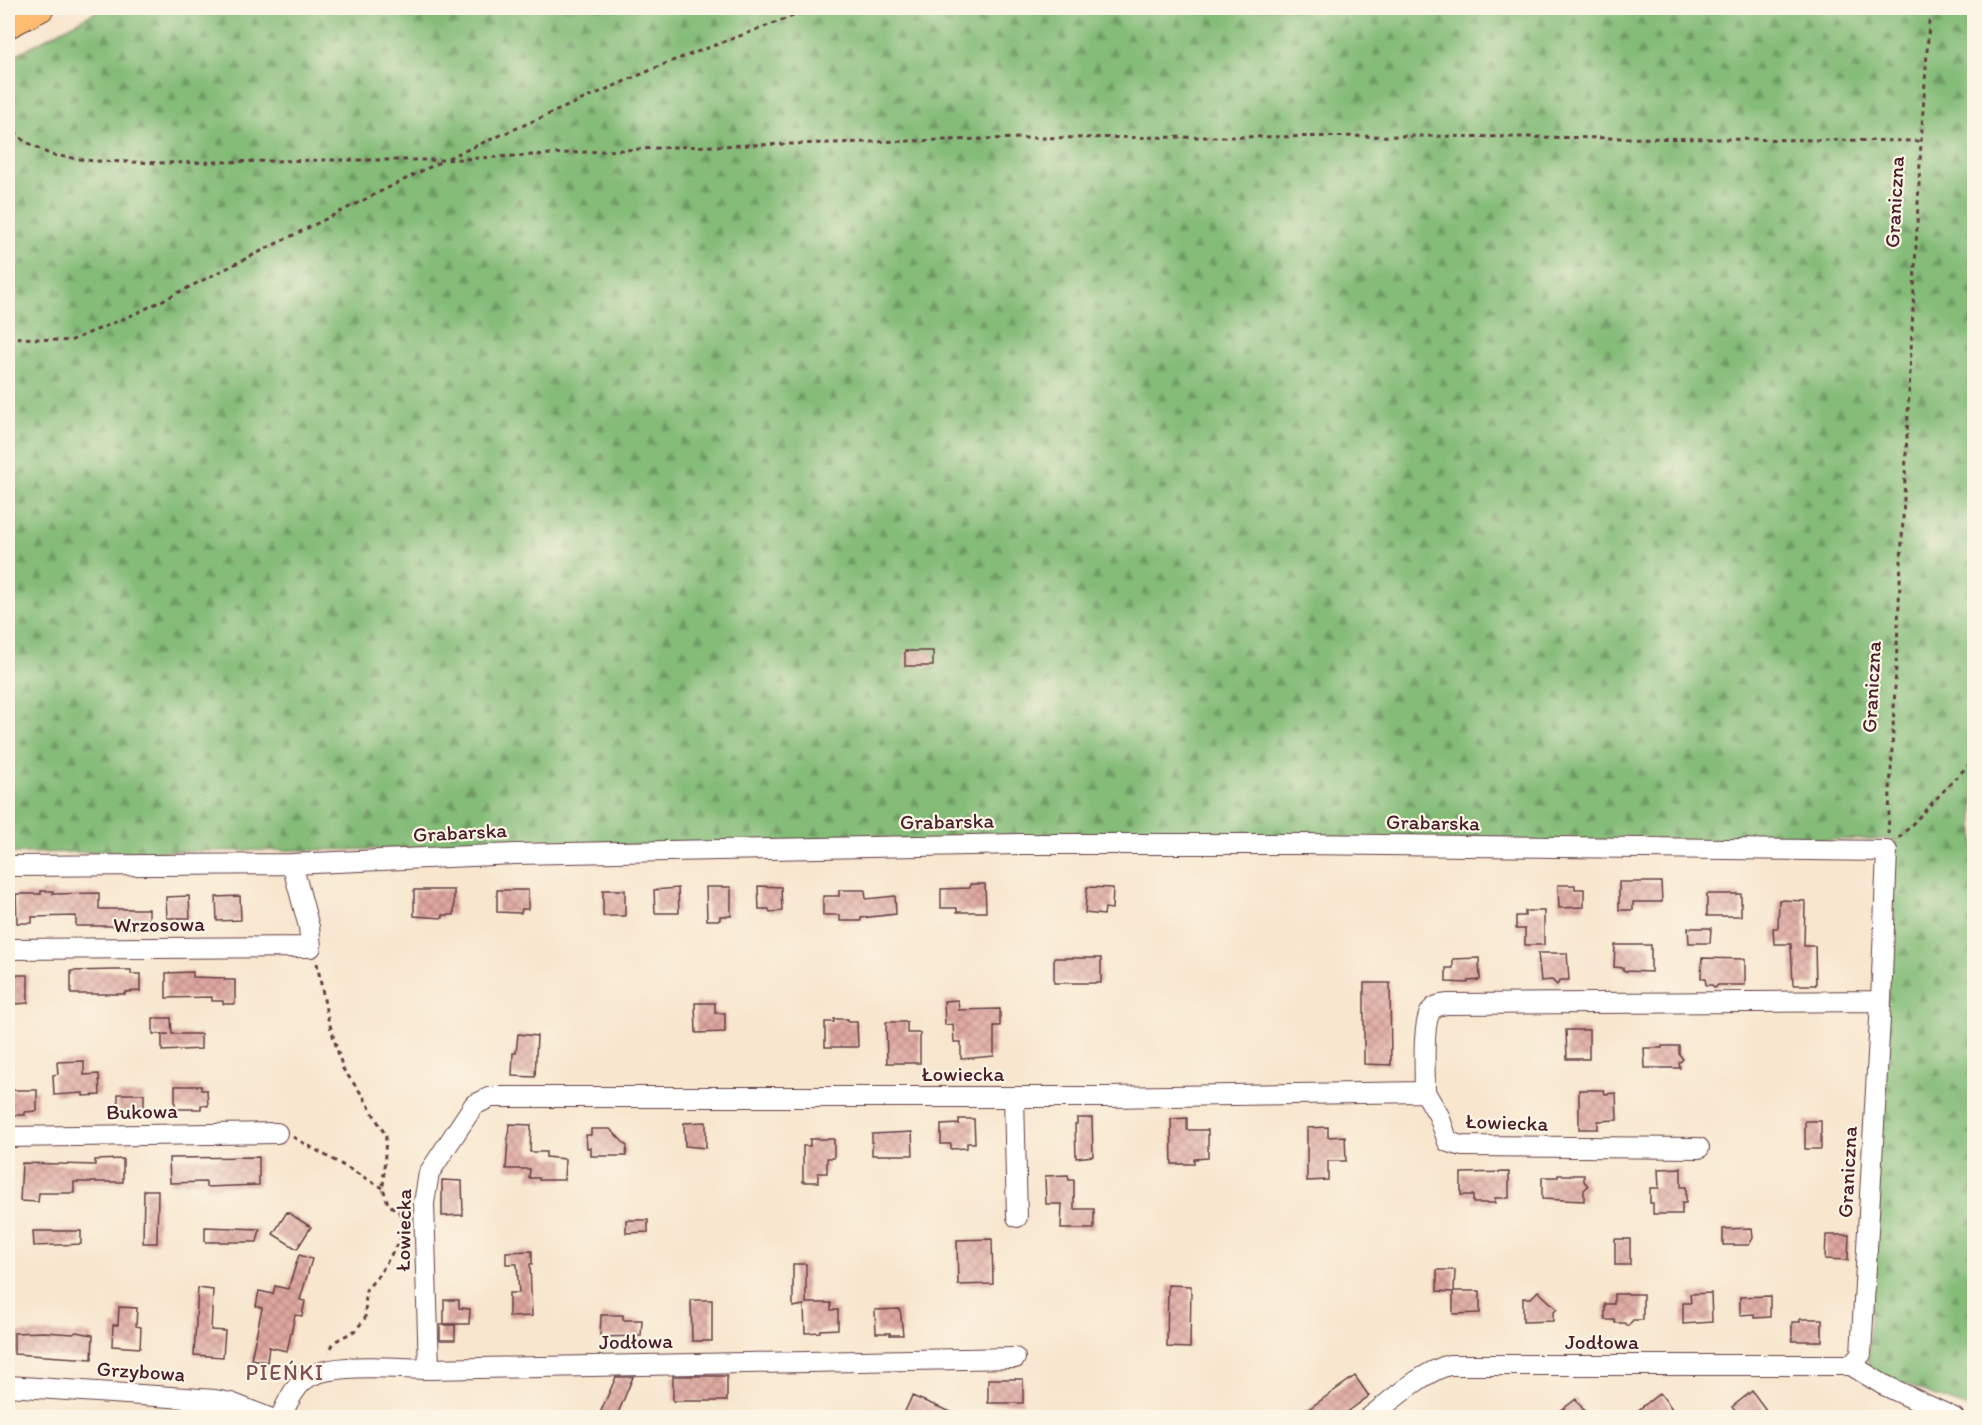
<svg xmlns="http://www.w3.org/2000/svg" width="1982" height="1425" viewBox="0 0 1982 1425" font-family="Itim,sans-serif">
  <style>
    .forest { fill: url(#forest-firs); stroke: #676e52; stroke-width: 1.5 }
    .building { fill: url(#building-cross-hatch) }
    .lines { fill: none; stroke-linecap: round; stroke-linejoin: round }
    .minor-casing { stroke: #643d43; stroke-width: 22 }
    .major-casing { stroke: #643d43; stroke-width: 28 }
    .path { stroke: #643d43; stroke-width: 3; stroke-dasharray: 4.5 4.5; stroke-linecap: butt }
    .minor { stroke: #fff; stroke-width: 20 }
    .major { stroke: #fdbc6f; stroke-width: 26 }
    .labels { text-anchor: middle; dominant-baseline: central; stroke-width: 4.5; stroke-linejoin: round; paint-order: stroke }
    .street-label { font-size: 21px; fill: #4a1f2b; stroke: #fcf5e5 }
    .neighbourhood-label { font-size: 22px; letter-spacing: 1.5px; fill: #7e4f54; stroke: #fcf5e5 }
  </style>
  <defs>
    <pattern id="forest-firs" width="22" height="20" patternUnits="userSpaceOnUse" patternTransform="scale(1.5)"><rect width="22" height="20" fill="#84bc78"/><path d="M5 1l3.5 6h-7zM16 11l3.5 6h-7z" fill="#6e9863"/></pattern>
    <pattern id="building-cross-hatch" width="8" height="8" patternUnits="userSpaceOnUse" patternTransform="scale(1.5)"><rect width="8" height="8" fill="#dfa8a0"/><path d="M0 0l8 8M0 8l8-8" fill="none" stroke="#b78883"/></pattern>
  </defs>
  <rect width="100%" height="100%" fill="#fcf5e5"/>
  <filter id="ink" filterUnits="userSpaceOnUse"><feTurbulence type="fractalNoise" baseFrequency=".0167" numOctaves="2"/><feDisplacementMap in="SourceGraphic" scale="12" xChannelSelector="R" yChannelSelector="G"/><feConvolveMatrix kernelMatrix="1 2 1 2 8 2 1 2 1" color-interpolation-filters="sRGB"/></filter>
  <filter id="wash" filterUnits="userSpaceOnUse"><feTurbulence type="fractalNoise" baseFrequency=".008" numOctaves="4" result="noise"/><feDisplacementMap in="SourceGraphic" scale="24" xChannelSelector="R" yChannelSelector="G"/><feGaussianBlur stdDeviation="1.35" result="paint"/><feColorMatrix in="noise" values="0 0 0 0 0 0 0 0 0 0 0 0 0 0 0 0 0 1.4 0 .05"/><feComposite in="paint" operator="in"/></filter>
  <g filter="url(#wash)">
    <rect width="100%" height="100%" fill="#f8e6ce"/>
    <!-- forest -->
    <path class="forest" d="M 103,8 L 1974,8 L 1974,1411 L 1868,1369 L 1874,1188 L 1895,839 L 1617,842 L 1002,843 L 8,853 L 8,59 Z"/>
    <g id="blocks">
      <!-- building -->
      <path class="building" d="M 905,651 L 933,651 L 933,666 L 905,666 Z
        M 1619,882 L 1661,882 L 1662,902 L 1633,902 L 1633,910 L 1619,910 Z
        M 970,884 L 985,884 L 986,912 L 957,912 L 957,908 L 941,908 L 941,889 L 970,888 Z
        M 1558,885 L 1575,885 L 1575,889 L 1584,889 L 1584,907 L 1559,908 Z
        M 758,886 L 781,887 L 782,911 L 770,912 L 769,909 L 759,909 Z
        M 706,887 L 731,887 L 731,916 L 720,916 L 720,920 L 707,920 Z
        M 1087,887 L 1113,888 L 1112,909 L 1105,908 L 1104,915 L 1085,913 Z
        M 678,888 L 679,913 L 655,913 L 654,890 Z
        M 414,890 L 454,890 L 454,915 L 443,915 L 443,918 L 414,916 Z
        M 497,890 L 528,890 L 528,909 L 522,909 L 521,913 L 497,912 Z
        M 603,890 L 625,890 L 625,916 L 603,916 Z
        M 839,890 L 865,890 L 866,899 L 895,896 L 896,914 L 861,918 L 861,921 L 840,921 L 840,915 L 823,915 L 823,896 L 839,896 Z
        M 41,891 L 53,891 L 53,894 L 99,893 L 99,909 L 149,909 L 149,928 L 122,928 L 122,926 L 76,926 L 76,916 L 32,917 L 32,923 L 17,923 L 16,894 L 41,894 Z
        M 1707,894 L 1741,894 L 1741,916 L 1707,916 Z
        M 189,896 L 190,918 L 167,918 L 166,897 Z
        M 240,896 L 241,920 L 217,921 L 216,897 Z
        M 1779,900 L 1805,901 L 1804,946 L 1815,946 L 1816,985 L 1793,985 L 1791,944 L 1774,944 L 1773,928 L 1778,928 Z
        M 1525,911 L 1544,911 L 1544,945 L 1525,945 L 1525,929 L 1516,929 L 1516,916 L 1525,916 Z
        M 1688,928 L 1711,928 L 1710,943 L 1689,943 Z
        M 1615,945 L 1651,945 L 1651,972 L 1623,971 L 1623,968 L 1614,967 Z
        M 1538,953 L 1567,953 L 1569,980 L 1560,980 L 1557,985 L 1552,980 L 1541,981 Z
        M 1054,958 L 1101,958 L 1101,983 L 1054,983 Z
        M 1479,958 L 1480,980 L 1468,981 L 1468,983 L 1446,982 L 1446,968 L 1453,968 L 1453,959 Z
        M 1702,958 L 1745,959 L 1745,985 L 1718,985 L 1715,988 L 1712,985 L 1706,985 L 1705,978 L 1701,978 Z
        M 115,970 L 131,970 L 131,974 L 140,974 L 140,991 L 125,992 L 125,994 L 71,994 L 71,971 Z
        M 193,972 L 193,977 L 224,978 L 224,980 L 235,980 L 235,1004 L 223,1004 L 223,1001 L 212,1001 L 212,997 L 166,998 L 166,973 Z
        M 8,975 L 28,975 L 28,1003 L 15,1004 L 15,1000 L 8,1000 Z
        M 1364,983 L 1390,983 L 1391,1065 L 1364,1064 Z
        M 958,1000 L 959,1010 L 1000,1009 L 1000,1026 L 994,1026 L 994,1056 L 961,1059 L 961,1042 L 954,1042 L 953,1024 L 945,1025 L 944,1001 Z
        M 695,1003 L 715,1003 L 715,1013 L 725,1013 L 725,1032 L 696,1033 Z
        M 153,1018 L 171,1018 L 172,1034 L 201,1034 L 201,1049 L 162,1051 L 162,1035 L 169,1034 L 153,1034 Z
        M 834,1019 L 848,1019 L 848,1022 L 857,1022 L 858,1047 L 825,1047 L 825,1022 L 834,1022 Z
        M 886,1022 L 907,1022 L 907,1033 L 920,1033 L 920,1063 L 887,1063 Z
        M 1566,1030 L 1589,1030 L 1589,1059 L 1567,1059 Z
        M 518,1034 L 537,1036 L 535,1077 L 512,1076 L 513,1053 L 516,1053 Z
        M 1662,1046 L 1679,1046 L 1679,1054 L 1683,1059 L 1679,1063 L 1680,1068 L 1645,1068 L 1644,1048 L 1662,1048 Z
        M 84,1061 L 84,1075 L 99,1074 L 100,1095 L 83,1096 L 83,1093 L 54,1095 L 53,1075 L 58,1074 L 57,1062 Z
        M 175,1086 L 201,1086 L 201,1090 L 207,1090 L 208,1106 L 201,1105 L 201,1109 L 175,1109 Z
        M 8,1090 L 37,1090 L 37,1111 L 25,1112 L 25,1115 L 8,1115 Z
        M 1579,1090 L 1604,1090 L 1605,1094 L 1616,1093 L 1617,1120 L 1598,1121 L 1598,1129 L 1579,1129 Z
        M 118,1094 L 144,1094 L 144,1115 L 118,1115 Z
        M 1077,1118 L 1092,1118 L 1093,1156 L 1076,1158 L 1075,1124 L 1077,1124 Z
        M 1187,1118 L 1187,1130 L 1208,1130 L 1208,1158 L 1194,1159 L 1194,1164 L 1172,1164 L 1171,1119 Z
        M 959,1119 L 974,1119 L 975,1143 L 967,1143 L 967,1148 L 951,1149 L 951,1144 L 941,1144 L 941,1125 L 959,1124 Z
        M 1805,1121 L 1821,1121 L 1821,1149 L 1805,1149 Z
        M 706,1122 L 706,1148 L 685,1146 L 684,1123 Z
        M 509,1124 L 531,1125 L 530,1152 L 546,1152 L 546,1157 L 565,1159 L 564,1180 L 539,1180 L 539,1178 L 529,1178 L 530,1169 L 506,1169 Z
        M 1328,1127 L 1328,1137 L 1345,1136 L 1346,1161 L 1328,1161 L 1328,1180 L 1307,1181 L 1307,1128 Z
        M 591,1129 L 610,1129 L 627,1146 L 626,1156 L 591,1156 L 591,1148 L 587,1148 L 586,1135 L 591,1135 Z
        M 912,1132 L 913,1155 L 872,1155 L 872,1134 Z
        M 810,1139 L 834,1139 L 834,1158 L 827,1158 L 827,1173 L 818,1173 L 818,1182 L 803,1182 L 803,1146 L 810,1146 Z
        M 259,1157 L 259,1185 L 206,1187 L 206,1182 L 170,1183 L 169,1158 Z
        M 123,1159 L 123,1182 L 74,1182 L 74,1193 L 39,1193 L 38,1202 L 20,1201 L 22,1163 L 95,1165 L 95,1160 Z
        M 1681,1168 L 1681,1187 L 1686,1187 L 1686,1203 L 1682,1203 L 1682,1214 L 1653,1214 L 1653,1203 L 1650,1203 L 1650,1188 L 1659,1188 L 1658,1169 Z
        M 1509,1172 L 1509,1198 L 1495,1198 L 1495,1203 L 1473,1203 L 1473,1195 L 1461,1195 L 1461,1173 Z
        M 1068,1175 L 1069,1180 L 1074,1180 L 1074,1209 L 1094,1209 L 1094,1229 L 1061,1229 L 1062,1204 L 1046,1204 L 1045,1176 Z
        M 1558,1175 L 1584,1175 L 1584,1181 L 1588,1186 L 1584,1190 L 1584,1201 L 1542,1199 L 1542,1177 L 1558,1177 Z
        M 442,1180 L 462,1181 L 463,1215 L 442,1216 Z
        M 144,1190 L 158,1190 L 157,1243 L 143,1243 Z
        M 287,1212 L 311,1227 L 297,1249 L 273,1234 Z
        M 626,1220 L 648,1220 L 648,1232 L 626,1233 Z
        M 205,1227 L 260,1229 L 257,1242 L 205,1242 Z
        M 1752,1228 L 1753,1238 L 1749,1245 L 1723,1245 L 1723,1229 Z
        M 33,1231 L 81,1231 L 81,1244 L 34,1246 Z
        M 1826,1235 L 1849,1235 L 1848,1260 L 1825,1259 Z
        M 992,1239 L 993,1284 L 958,1285 L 957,1240 Z
        M 1615,1239 L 1630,1239 L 1630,1265 L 1615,1265 Z
        M 532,1251 L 532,1264 L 530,1264 L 532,1316 L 509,1317 L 509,1293 L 519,1293 L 517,1264 L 506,1264 L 506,1252 Z
        M 299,1255 L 312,1259 L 300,1300 L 305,1301 L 302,1316 L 295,1315 L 287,1351 L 269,1347 L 267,1362 L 251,1359 L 262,1308 L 256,1306 L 259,1291 L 273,1294 L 275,1286 L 288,1289 Z
        M 793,1264 L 806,1264 L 806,1303 L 831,1303 L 831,1310 L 838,1310 L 838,1329 L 820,1330 L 820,1332 L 805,1333 L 804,1305 L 793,1307 Z
        M 1437,1270 L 1455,1270 L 1454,1291 L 1480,1291 L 1480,1313 L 1453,1314 L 1453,1292 L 1437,1291 Z
        M 1168,1285 L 1191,1286 L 1190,1348 L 1167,1347 Z
        M 198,1288 L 213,1290 L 211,1330 L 225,1331 L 223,1357 L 194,1355 Z
        M 1538,1291 L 1557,1309 L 1553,1313 L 1553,1321 L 1523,1322 L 1523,1298 L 1531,1298 Z
        M 1711,1293 L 1712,1322 L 1683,1324 L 1683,1303 L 1691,1303 L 1690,1294 Z
        M 1614,1294 L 1643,1294 L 1643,1320 L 1633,1320 L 1628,1326 L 1625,1323 L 1615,1323 L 1615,1320 L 1605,1320 L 1605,1304 L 1614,1304 Z
        M 1770,1296 L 1770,1317 L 1754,1318 L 1754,1314 L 1740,1315 L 1740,1297 Z
        M 444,1300 L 459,1300 L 459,1308 L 470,1309 L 469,1324 L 444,1324 Z
        M 691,1300 L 712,1300 L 712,1341 L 692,1341 Z
        M 119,1307 L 137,1308 L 136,1326 L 141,1327 L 140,1348 L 112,1346 L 113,1325 L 118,1325 Z
        M 900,1309 L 903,1335 L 890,1335 L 890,1333 L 876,1333 L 875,1310 Z
        M 601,1315 L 623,1315 L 623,1320 L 642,1320 L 641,1336 L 600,1337 Z
        M 1800,1319 L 1822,1319 L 1822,1341 L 1792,1341 L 1792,1322 L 1800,1322 Z
        M 440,1325 L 455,1325 L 455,1340 L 440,1340 Z
        M 44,1332 L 73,1334 L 76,1332 L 93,1335 L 92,1359 L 14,1354 L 14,1333 Z
        M 673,1376 L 727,1376 L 727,1401 L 673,1401 Z
        M 1355,1376 L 1369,1396 L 1339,1418 L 1296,1418 Z
        M 616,1377 L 633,1377 L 616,1418 L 598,1418 Z
        M 988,1379 L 1023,1379 L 1023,1403 L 988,1403 Z
        M 1752,1391 L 1772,1418 L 1740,1418 L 1732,1407 Z
        M 1660,1393 L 1679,1418 L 1628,1418 Z
        M 912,1396 L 963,1417 L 963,1418 L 902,1418 Z
        M 1576,1399 L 1589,1418 L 1551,1418 Z"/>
    </g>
  </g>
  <g filter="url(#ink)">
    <use href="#blocks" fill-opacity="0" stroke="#643d43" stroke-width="1.5"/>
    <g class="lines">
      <defs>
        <path id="minor" d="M 8,866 L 292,864 L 515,854 L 1020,844 L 1301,844 L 1887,851 L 1881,1001 L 1861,1354 L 1851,1365
          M 8,949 L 311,947 L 309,927 L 292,864
          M 1425,1092 C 1425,1075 1422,1023 1431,1011 C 1435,1005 1441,1005 1447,1004 L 1881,1001
          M 1014,1097 L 1017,1217
          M 8,1137 L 277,1133
          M 1851,1365 L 1882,1384 L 1954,1418
          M 429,1369 L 424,1203 L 429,1173 L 474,1105 L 491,1097 L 1107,1097 L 1425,1092 L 1439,1116 L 1448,1142 L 1462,1146 L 1699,1148
          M 8,1386 L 215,1400 L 231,1403 L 269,1418
          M 280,1418 C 286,1406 292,1391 302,1382 C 323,1360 398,1369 429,1369 L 1015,1358
          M 1369,1418 C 1392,1400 1421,1373 1449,1365 L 1851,1365"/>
        <path id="major" d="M 8,25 L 41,8"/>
      </defs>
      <!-- minor casing -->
      <use href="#minor" class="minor-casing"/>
      <!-- major casing -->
      <use href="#major" class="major-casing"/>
      <!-- path -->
      <path class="path" d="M 8,125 L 23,140 L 51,155 L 94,161 L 165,163 L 326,160 L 444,160 L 675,147 L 1023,138 L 1420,136 L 1921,141
        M 448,158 L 667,63 L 815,8
        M 8,337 L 70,341 L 137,313 L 442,161
        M 1888,834 L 1921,141 L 1930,8
        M 1899,838 L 1974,759
        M 317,963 L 327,1015 L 343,1069 L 363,1096 L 386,1136 L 383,1188 L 388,1204 L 399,1212 L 404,1225 L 403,1235 L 379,1275 L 366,1290 L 365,1318 L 356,1330 L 334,1342 L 329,1352
        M 293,1137 L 383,1188"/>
      <!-- minor -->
      <use href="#minor" class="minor"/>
      <!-- major -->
      <use href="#major" class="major"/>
    </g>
  </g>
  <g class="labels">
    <!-- street labels -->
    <g class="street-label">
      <text transform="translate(1894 202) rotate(-87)">Graniczna</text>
      <text transform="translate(1871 687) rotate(-87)">Graniczna</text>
      <text transform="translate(947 821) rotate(-1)">Grabarska</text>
      <text transform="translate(1433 822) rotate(1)">Grabarska</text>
      <text transform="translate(460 832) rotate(-3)">Grabarska</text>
      <text transform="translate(159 924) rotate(-1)">Wrzosowa</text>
      <text x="963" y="1073">Łowiecka</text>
      <text transform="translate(142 1111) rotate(-1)">Bukowa</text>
      <text transform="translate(1507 1122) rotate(2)">Łowiecka</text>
      <text transform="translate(1847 1172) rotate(-87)">Graniczna</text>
      <text transform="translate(403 1230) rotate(-89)">Łowiecka</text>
      <text transform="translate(636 1341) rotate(-1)">Jodłowa</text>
      <text x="1602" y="1341">Jodłowa</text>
      <text transform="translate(141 1371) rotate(4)">Grzybowa</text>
    </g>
    <!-- neighbourhood labels -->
    <g class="neighbourhood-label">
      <text x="285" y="1372">PIEŃKI</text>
    </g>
  </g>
  <!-- margin -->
  <rect width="1982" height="1425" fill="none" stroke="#fcf5e5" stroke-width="30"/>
</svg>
